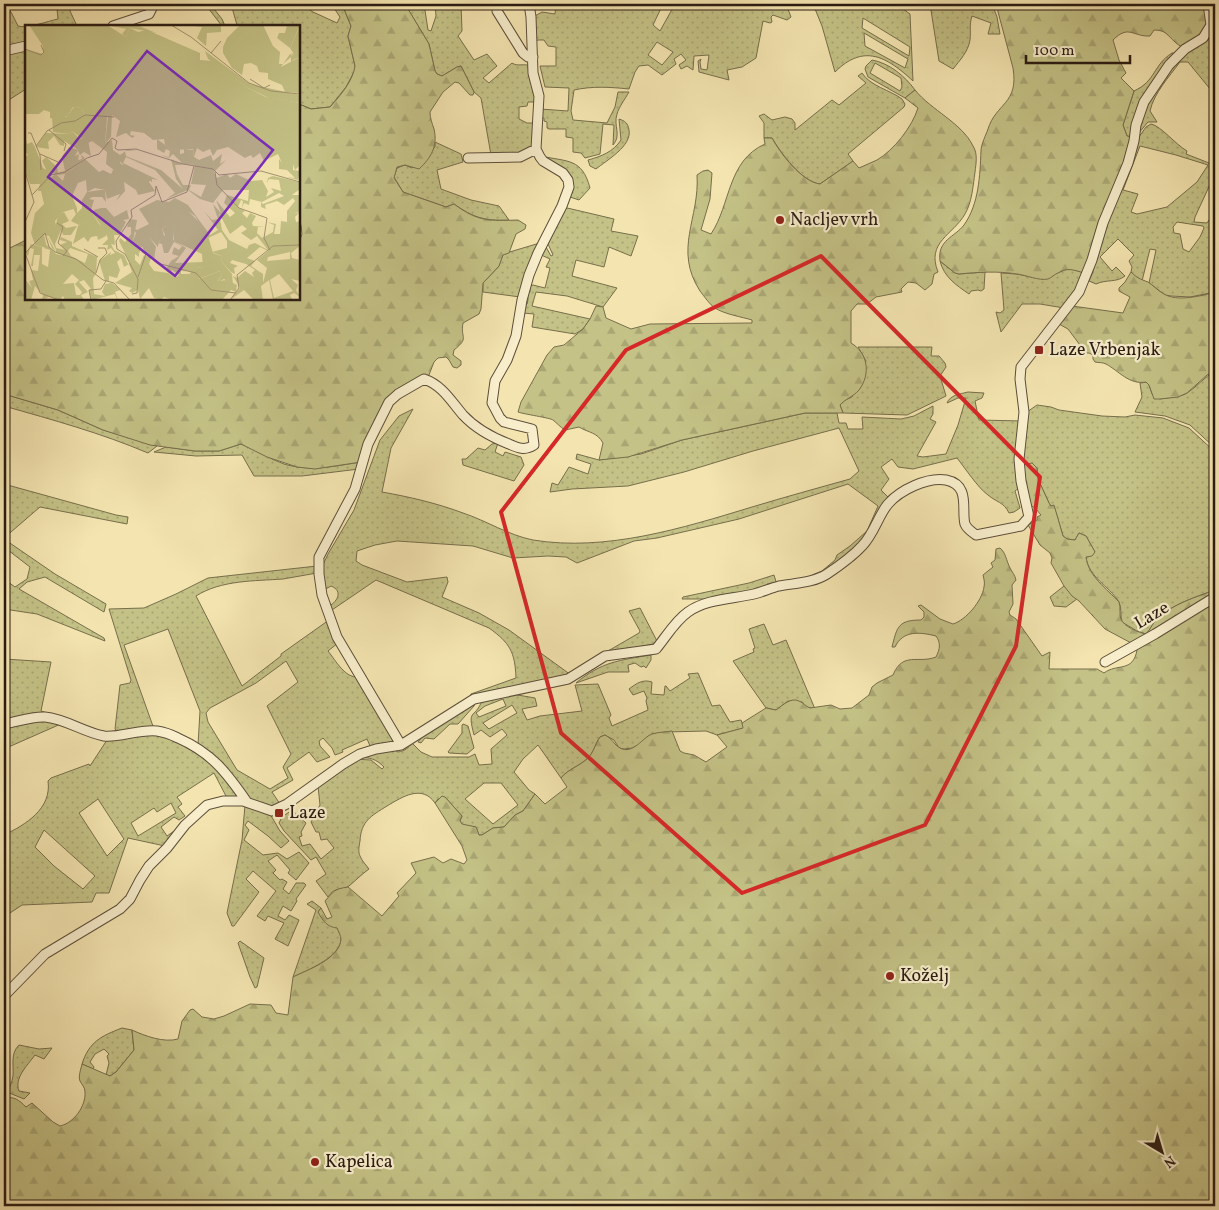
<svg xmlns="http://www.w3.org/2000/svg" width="1219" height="1210" viewBox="0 0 1219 1210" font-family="Vollkorn,serif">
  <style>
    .green { fill: url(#green-dots); stroke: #776e4c; fill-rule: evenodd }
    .forest { fill: url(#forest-firs); stroke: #776e4c }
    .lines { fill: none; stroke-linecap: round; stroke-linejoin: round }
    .street-casing { stroke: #5c4e3a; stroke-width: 11 }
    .street { stroke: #f8eecc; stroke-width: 9 }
    .marked { fill: none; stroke: #d62828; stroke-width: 4; stroke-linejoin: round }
    .poi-dot { fill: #8f2418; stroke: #f8eecc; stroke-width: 2 }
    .labels { text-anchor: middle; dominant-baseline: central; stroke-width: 4.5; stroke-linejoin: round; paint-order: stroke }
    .poi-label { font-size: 18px; fill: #2a1b13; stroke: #f8eecc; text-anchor: start }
    .street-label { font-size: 18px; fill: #2a1b13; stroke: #f8eecc }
    .inset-road { fill: none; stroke: #a39471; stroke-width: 1 }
    .view { fill: #7b2cbf; fill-opacity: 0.15; stroke: #7b2cbf; stroke-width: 2.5 }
    .inset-edge { fill: none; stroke: #2a1b13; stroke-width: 2.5 }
  </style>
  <defs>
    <pattern id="green-dots" width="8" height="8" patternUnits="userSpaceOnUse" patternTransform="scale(1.25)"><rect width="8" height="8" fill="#c4c286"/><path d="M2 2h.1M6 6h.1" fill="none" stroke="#a9a673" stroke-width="1.8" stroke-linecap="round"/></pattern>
    <pattern id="forest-firs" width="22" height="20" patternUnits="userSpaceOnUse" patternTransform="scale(1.25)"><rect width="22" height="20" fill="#c4c286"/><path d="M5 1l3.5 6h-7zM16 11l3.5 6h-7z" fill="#a9a673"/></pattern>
  </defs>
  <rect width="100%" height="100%" fill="#f4e5b0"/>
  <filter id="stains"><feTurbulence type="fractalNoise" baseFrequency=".004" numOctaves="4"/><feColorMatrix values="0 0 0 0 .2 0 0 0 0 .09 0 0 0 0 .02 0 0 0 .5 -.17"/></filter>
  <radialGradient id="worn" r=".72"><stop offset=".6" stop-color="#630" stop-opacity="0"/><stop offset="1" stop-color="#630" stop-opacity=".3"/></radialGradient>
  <!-- green -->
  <path class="green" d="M 25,4 L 77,4 L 76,8 L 71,7 L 70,11 L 77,26 L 26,26 L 26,44 L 4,49 L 4,6 L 11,12 L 18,26 C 27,29 48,21 58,19 L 57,9 Z
    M 205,4 L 301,4 L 313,12 L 337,23 L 340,17 L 334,8 L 335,5 L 342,4 L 351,26 L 348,36 L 355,66 L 355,70 L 346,87 L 330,107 L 311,109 L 299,104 L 299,26 L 235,26 L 237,25 L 231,4 L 214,9 L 222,19 L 225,26 L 222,26 Z
    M 405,4 L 424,4 L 428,30 L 431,31 L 436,16 L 435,4 L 461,4 L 462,31 L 458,36 L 474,60 L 487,54 L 497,66 L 483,78 L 489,83 L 512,63 C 518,67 524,63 530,66 L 537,102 L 528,102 L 527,106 L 519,107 L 519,119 L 527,123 L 533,123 L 533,146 L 524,155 L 491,155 L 481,98 L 474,92 L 461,66 L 457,67 L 442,76 L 437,74 L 435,71 L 429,44 Z
    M 556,4 L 663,4 L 653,25 L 660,31 L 675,4 L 786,4 L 791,17 L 787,20 L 773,15 L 771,17 L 772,22 L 770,23 L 763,21 L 756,58 L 742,67 L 727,70 L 729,80 L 699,72 L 698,61 L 701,59 L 700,62 L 701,69 L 707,70 L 709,55 L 694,56 L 693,70 L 687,66 L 681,69 L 679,65 L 686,60 L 681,54 L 674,59 L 676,64 L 662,75 L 648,65 L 639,66 L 635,72 L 629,89 C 610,87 592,86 574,90 L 571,111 L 573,120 L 607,123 L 615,107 L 618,92 L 629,92 C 625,99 619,107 617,114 C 613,126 622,135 613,145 L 614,125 L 603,124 L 600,154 L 585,158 L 581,153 L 573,152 L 573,138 L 566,137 L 566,129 L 549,129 L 547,128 L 547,122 L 544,121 L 544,118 L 540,117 L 540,109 L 568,111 L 569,88 L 545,87 L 540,66 L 556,66 L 556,47 L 548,46 L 544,40 L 538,40 L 534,42 L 533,17 L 542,12 L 555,14 ZM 657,42 L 673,52 L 662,65 L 648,55 Z
    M 813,4 L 896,4 L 910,14 L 913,81 C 887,57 864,43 835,72 L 822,26 ZM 863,18 L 910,47 L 909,56 L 862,28 ZM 864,33 L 908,59 L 905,68 L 865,46 Z
    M 930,4 L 992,4 L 997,17 L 1000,34 L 988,34 L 991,23 L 972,16 C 969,25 971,31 970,40 C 968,52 960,60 953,69 L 939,61 Z
    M 1210,39 L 1215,40 L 1215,95 L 1188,62 L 1180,62 C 1169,77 1154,93 1150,111 L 1157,122 L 1148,122 L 1138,134 L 1139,122 L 1160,82 L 1186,52 Z
    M 26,47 L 26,89 L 4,103 L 4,52 Z
    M 1172,53 L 1177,53 L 1163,69 L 1132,137 L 1127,136 L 1123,125 L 1134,91 C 1156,81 1153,65 1172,53 Z
    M 872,60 C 889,63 905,76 915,90 L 905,98 L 868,77 L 865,69 L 866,66 ZM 875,63 L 901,78 L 902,87 L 900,91 L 870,73 Z
    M 862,73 C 870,86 890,90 902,99 L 905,104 L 904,107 L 848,154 L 853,161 L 820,184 C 802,182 781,153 772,138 L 764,138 L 764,123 L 759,116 L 764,114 L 772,120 L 785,117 L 792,119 L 795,123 L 795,130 L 832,100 L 839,105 L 866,83 L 858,76 Z
    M 619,119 C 625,121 628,123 629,130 C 632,146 607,160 596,169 L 590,166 L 588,160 C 602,156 613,152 621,140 Z
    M 1151,124 C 1161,126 1175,144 1187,151 L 1186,154 L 1209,163 L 1213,161 L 1215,164 L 1215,177 L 1213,178 L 1195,217 L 1194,222 L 1207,223 L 1215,211 L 1215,292 L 1190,297 L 1171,296 L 1165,295 L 1149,283 L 1156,250 L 1150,249 L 1142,281 L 1138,280 L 1131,272 L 1132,267 L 1129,261 L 1134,255 L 1118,239 L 1100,257 L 1112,271 L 1116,267 L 1125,276 C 1116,283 1107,279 1096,284 L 1089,281 L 1093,272 L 1097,251 L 1136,141 L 1146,127 ZM 1140,146 L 1176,155 L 1208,165 L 1197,182 L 1167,207 L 1137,214 L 1131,212 L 1138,194 L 1123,190 ZM 1177,222 L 1203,226 L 1204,228 L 1200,237 L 1189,252 L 1183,249 L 1180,234 L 1174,233 L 1173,227 Z
    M 435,142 L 461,154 L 463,162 L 437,170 L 441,189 L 471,200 L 499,206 L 509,220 C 485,221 474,218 454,204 L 446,207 L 403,192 L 394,177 L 397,168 L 405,165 L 412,168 L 435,147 Z
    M 541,156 C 568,162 582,158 590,188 L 579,200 L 567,196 L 569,180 Z
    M 563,207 L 614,219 L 611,231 L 638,236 L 631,256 L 609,247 L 604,267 L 576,260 L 572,276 L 617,288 L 603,307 L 567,296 L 536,292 L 532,306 L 590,319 L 583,329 L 575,334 L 532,327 L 534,314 L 523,313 L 523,306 L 527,304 L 528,300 L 527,292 L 530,292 L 530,286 L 533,285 L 545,288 L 550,268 L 546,267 L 550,259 L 539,254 L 546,247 L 551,256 L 553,255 L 548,244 Z
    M 543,242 L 520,297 L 483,292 L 483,283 L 499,266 L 503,254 Z
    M 940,261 L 955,273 L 959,274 L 985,272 L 984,289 L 981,291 L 978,290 L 971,291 L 969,294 C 956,285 944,277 940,261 Z
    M 1067,269 L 1072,269 L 1084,273 L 1077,289 L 1064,308 L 1040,304 L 1022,304 L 1001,332 L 996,312 L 1000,313 L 1004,310 L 1001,273 L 1016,274 L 1043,279 Z
    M 858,347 L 932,347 L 931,356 L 939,356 L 945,363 L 946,367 L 940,376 L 946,396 L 907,415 L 843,413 L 840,405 L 843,401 L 852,397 L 866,361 Z
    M 1215,371 L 1215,448 L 1190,425 L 1165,416 L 1135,412 L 1142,397 L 1140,383 L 1146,382 L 1149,385 L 1152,394 L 1160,399 C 1169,397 1179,398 1187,393 C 1197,387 1204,377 1215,371 Z
    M 968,392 L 984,393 L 982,398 L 975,401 L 979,420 L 1022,421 L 1020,487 L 1015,491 L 1020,508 L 1014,512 L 1009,513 C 1004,502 996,502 988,495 C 978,488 965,468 957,458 L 913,469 L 898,467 L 892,459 L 881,467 L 889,479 L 881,490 L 890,499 L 868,535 L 835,567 L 812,578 L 812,575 L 822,571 L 835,560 L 837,555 L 850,546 L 867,531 L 878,506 L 848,484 L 739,519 L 657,538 L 634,541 L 577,563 L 566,557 L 548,556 L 513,558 L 473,546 L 397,541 L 375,545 L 357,551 L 356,561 L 362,565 L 407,582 L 447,577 L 448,582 L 442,597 L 479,613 L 509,630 L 571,675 L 470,697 L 471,694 L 516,678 C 515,652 510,643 489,628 L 376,580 L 329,612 L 327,607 C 337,603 344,591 331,586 L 322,591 L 322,567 L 328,554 L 354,510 L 380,440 L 399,416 L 413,409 L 391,448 L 382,492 C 410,497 436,503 463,513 C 487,521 508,535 533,540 C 606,552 683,528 752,507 C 785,497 818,488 850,479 L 859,471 L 839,428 L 753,451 L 684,472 L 628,486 L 572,489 L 550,492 L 552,483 L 558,485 L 569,467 L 588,474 L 591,464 L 576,459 L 577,454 L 599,460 L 641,454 L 682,440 L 778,419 L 805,413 L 837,413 L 839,423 L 846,423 L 848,429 L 863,429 L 862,417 L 901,419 L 914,416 L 933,406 L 933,414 L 930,419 L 936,422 L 917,456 L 923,457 L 946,454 L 958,425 L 966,398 L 958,398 L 947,403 C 950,395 960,394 968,392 Z
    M 4,394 L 58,410 L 103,430 L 157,446 L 148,453 C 101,433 53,420 4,406 Z
    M 1037,405 L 1051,407 L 1059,410 L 1102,416 L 1125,417 L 1135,415 L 1163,418 L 1189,428 L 1215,452 L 1215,590 C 1196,597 1169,605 1155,621 C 1152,625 1150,630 1146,634 L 1137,631 L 1122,622 C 1120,615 1122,608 1119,602 C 1108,585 1089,578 1086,557 L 1095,552 L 1086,536 L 1079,533 L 1075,540 L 1067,539 L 1063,536 L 1054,506 L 1051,506 L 1049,503 L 1038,479 L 1037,468 L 1023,465 L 1027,412 Z
    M 498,443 L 495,452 L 503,456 L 505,452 L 521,457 L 524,465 L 514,481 L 463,465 L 462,459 L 466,459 L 478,448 L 485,450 L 492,444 Z
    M 241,444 C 256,449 269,459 284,464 C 310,472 335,466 361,462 L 359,469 L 302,476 L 254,476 L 242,455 L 196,456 L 154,452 L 166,447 L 195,451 L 219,451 Z
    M 4,484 L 116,515 L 128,517 L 127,524 L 40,507 L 4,538 Z
    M 4,539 L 55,574 L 106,604 L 104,612 L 45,577 L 27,582 L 19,589 L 104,638 L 105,641 L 37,614 L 4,609 L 4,579 L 15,587 L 27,579 L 30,567 L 4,547 Z
    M 317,566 L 317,573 C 306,575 294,577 283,579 C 255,581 221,580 196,596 L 242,686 L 281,656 L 281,654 L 329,620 L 338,643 L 328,651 C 336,661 345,678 358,677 L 393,740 L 393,742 L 371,748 L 367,739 L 342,750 L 343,752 L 335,755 L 332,748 L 323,738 L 319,741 L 320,746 L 330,757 L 317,762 L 309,752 L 287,768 L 293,780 L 272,792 L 280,804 L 269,806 L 249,800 L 198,745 L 200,711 L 168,629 L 124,645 L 154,729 L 117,731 L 115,729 L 120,685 L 130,683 L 131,680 L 109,609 L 144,608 L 176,594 L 208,578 ZM 286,661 L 298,682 L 267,706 L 291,754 L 283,767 L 288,778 L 270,789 L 237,770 L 208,722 L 206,713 L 210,708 L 256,683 Z
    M 774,575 L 777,585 L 773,586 L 772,583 L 767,584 L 767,587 L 712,599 L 682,599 L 683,597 L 749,583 Z
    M 1064,586 L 1077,599 L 1066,607 L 1054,606 L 1050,597 Z
    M 640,608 L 658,643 L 608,653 L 608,651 L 639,633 L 640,631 L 629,611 Z
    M 764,624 L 773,645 L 786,640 L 815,709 L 806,707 L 802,702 L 788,701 L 776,710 L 766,708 L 733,661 L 754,652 L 753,649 L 755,648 L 749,629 Z
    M 651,655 L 651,660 L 646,668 L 644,666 L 641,667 L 635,663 L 628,665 L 629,672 L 608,672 L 576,683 C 601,662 620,660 651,655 Z
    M 4,659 L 51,662 L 41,711 L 50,714 L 4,722 Z
    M 698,673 L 712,706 L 720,705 L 730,722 L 741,720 L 744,728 L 717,735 L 706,731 L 666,732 L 652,734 L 647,737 L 642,743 L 632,748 L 624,749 L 619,748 L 614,740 L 605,735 L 600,737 C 595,744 594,752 588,758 C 580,766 568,769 561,778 L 538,745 L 523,759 L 514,772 L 529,790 L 535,794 L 523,811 L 515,815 L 504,827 L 493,828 L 482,835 L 479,835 L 476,827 L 462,825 L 460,821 L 462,816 L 445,797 L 438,799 L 435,803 C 422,784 402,797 387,806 C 371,816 361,821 360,841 C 359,846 358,852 360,856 C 362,861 366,865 369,869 C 362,874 356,880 349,886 C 342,891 335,886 328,897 L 316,881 L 326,874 L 316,857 L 311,860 L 284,831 L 279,823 L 282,817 L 292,810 L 306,823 L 301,832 L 302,836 L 299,837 L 302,846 L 310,844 L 321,859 L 334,848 L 327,839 L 321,840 L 319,832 L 316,832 L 311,822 L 320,805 L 318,786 L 353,759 L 371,760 L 382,769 L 384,767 C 376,759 370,757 358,758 L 393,749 L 398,752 C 405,751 408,748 412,743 L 421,752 L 432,757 L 469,757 L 475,754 L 479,765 L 492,764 L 491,749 L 507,735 L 502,729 L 490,737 L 481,730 L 474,735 C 467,708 474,720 482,701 L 512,694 L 535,698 L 537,706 L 522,709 L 527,720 L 540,716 L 582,711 L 575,685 L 598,684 L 611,715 L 609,718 L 612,726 L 648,710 L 646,701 L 647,698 L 644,691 L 633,695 L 629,689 C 637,683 643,679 652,682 L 651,694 L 664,695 L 665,686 L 666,686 L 670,691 L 690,678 L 688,674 ZM 503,699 L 506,706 L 479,717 L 476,713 L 485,706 ZM 512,705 L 517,713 L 489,729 L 483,723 ZM 484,783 L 501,783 L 518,805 L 493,824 L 465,799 Z
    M 475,702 L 474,706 L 458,724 L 450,724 L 434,739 L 425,738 L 421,743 L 418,742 L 422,737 Z
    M 34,719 L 63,723 L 4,749 L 4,726 Z
    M 463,724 L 468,726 L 474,748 L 467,754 L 449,753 L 448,752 L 462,733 L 462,725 Z
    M 137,733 L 164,735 L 209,756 L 239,797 L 227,798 L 214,773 L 177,797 L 182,804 L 178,807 L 185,816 L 179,820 L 174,817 L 161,827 L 167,836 L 177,829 L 165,846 L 128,838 L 109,893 L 96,893 L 92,902 L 22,905 L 4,917 L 4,835 C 25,825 52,809 48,781 L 51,778 L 89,764 L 90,766 L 107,740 ZM 98,799 L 124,839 L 107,856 L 79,813 ZM 171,803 L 176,813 L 138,836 L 131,823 L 154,808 L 157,812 ZM 44,830 L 95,876 L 83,889 L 54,866 L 35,847 Z
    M 245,805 L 270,814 L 280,831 L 289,841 L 281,848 L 268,836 L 248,821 L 245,825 L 249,830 L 244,840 L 263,855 L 278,853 L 287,859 L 299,852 L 309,863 L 296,880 L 288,873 L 290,870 L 277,855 L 268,861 L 276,870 L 273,873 L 280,880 L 282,879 L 287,882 L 283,889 L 289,894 L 296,883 L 304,883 L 306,885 L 296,899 L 297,901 L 291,911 L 283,906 L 278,916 L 285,920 L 289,915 L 299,920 L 288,946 L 275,939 L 284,923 L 268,916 L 265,921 L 257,916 L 276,891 L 253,871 L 246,879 L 259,892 L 234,926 L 232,926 L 227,913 L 242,840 Z
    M 312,901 L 321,908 L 318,912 C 324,916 332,921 337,927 C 355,952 308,970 293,977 L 316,910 L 307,904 Z
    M 240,941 L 264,958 L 257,987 L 255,988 L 250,977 L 238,943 Z
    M 122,1028 L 132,1030 L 134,1050 L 116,1072 L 110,1076 L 106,1075 L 109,1063 L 107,1056 L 109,1054 L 104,1049 L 95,1054 L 90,1062 L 94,1067 L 93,1069 L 82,1064 C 89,1042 101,1036 122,1028 Z
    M 19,1045 L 39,1049 L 52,1048 L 44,1059 L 35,1055 C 27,1066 14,1078 19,1091 L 30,1093 L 24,1099 L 7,1092 C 10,1087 12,1082 13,1076 C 14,1065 10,1054 19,1045 Z"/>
  <!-- forest -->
  <path class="forest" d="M 342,4 L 405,4 L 429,44 L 435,71 L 437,74 L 442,76 L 457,67 L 461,66 L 474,92 L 473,95 L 470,95 L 459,83 L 455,82 L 443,92 L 430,112 C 430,118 432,123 434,129 C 438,146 431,158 419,169 L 405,165 L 397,167 L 394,178 L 403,192 L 446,207 L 454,204 C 478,222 490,221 518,220 L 526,225 L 525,229 L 516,234 L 509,253 L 503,255 L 499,266 L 483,283 L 481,309 L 479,314 L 463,323 C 460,339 470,337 454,350 L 453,355 L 461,361 L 461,365 L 457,368 L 453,367 L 449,360 L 446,357 L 438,358 L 434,362 L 427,380 L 406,392 L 387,407 L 361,462 L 315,469 L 297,467 L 267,457 L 241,444 L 219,451 L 195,451 L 150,445 L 103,430 L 58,410 L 4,394 L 4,251 L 26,240 L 26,299 L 299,299 L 299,243 L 302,234 L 301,225 L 299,222 L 299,104 L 311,109 L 330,107 C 340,96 353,81 355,66 L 348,36 L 351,26 Z
    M 994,4 L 1203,4 C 1212,30 1205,32 1185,49 C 1182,47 1178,45 1175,42 C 1167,35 1166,30 1154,30 L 1150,36 C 1133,37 1129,24 1113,40 L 1119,60 L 1126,73 L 1121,78 L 1134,91 L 1123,125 L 1127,136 L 1132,137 L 1126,164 L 1099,220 L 1084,273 C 1074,270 1067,267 1058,273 C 1055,274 1051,278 1048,279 C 1039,281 1026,275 1017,274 C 999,271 978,272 959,274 L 955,273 L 940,261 C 937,240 955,237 964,225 C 979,204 980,175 981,151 C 981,144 986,135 988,129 C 996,103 1019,104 1013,68 L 997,8 Z
    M 915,90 C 931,110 962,123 973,146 C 978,154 976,163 975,172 C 973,186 972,202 965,214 C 953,235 926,242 938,272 L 934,274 L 932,284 L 925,290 L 916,283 L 908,282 L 901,289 L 902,292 L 876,297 L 867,304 L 857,304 L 851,311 L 851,343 C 868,353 871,374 859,390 C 853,397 845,399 840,405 L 843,413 L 805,413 L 682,440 L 628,457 L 599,460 L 603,443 C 597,432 589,433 579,427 L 565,430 C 560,427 557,423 553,420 C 551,418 523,414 518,412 L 521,402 L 547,355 L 554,347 L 564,345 L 583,329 L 590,319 L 596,306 L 603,307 L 606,318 L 631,329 L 650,324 L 752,323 L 752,320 C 742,317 724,314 715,308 C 710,305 704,296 700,291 C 673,249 700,218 697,175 L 703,171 L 708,170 L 712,173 L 710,199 L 701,230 L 711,234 C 731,204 727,161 765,144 L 764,138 L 772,138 C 780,153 802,182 820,184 L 853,161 L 859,168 C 865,165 871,163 877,160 C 894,150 912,127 918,108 L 905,98 Z
    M 1131,272 C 1137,278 1140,279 1148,282 C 1153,285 1158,291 1164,294 C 1177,302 1201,296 1215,292 L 1215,371 L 1207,375 L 1187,393 L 1178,397 L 1160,399 L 1154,399 L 1149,385 L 1146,382 C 1129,385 1119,371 1106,364 C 1102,362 1099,363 1095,362 L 1093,359 L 1093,355 L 1089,353 L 1086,353 L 1068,329 L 1059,324 L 1072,306 L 1123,313 L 1130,297 L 1119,291 L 1119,288 L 1125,282 Z
    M 1032,463 L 1037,468 L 1038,479 L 1049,503 L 1051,506 L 1054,505 L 1063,536 L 1067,539 L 1075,540 L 1079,533 L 1086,536 L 1095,552 L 1092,556 L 1086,557 C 1088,576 1107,589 1119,602 C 1121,608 1119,614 1121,619 C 1123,626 1139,633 1146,634 C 1151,629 1153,622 1158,618 C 1173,604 1196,597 1215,590 L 1215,1206 L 4,1206 L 4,1098 C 14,1096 19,1100 26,1107 L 32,1103 L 53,1122 L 60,1126 C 74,1123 86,1106 85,1092 C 85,1087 82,1085 80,1081 C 78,1076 81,1069 82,1064 L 110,1076 L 116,1072 L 134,1050 L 132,1030 C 145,1036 164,1043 178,1039 L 182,1021 L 190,1010 L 193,1009 L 202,1017 L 214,1019 L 224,1016 L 250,1004 L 271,1005 L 276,1013 L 288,1015 L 293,977 C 307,970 340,959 341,939 C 341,936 338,931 337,928 C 327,927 323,921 318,912 L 321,908 L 327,919 L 332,917 L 325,901 C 334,891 334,889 348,887 L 382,916 L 399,896 L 397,893 L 416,873 L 411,863 L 434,857 L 443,863 L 451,859 L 464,864 L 467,860 L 462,846 L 435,803 L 442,796 L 445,797 L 462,816 L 460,821 L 462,824 L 476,827 L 479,835 L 482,835 L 493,828 L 504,827 L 515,815 L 523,811 L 535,794 L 545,804 L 567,787 L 561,778 C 568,769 580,766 588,758 C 594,752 595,744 600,737 L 605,735 C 612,738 614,745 620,748 C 633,755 643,737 652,734 C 659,732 666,732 672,731 L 680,751 L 684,753 L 694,755 L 706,762 L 727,747 L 717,735 L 743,728 L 742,723 L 766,708 L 776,710 C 783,705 791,697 799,701 C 804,703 805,706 810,708 L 831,705 L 840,709 L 852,708 L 869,695 L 872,687 L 877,683 L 893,675 C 903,651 918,664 936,657 C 940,649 941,643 936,636 C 920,632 903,630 895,647 L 892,647 C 897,627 898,620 921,620 L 924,617 L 924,612 L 918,606 L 921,605 L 940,619 L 953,624 C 966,620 982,601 984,587 C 985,583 984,579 983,575 L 993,567 L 991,563 L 995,560 L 996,549 L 1000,548 C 1006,553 1006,560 1010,568 C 1012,572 1015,575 1016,580 L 1012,585 L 1013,604 L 1009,612 L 1010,615 L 1016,619 L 1042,656 L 1050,652 L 1049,669 L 1097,669 L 1104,673 C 1117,663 1133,673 1137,650 L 1133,644 L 1105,629 L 1079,601 L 1072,596 L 1064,586 L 1051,563 L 1052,558 L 1050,553 L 1040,545 L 1028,525 L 1037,520 L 1037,517 L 1041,515 L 1035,508 L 1030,505 L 1023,465 Z"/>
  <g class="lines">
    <defs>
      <path id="street" d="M 497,11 L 523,53 L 528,57 L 533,57
        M 113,26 L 149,14 L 154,4
        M 4,51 L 26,46
        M 468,158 L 520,157 L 536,149
        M 1105,662 L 1155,634 L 1215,597
        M 4,724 C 17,722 32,716 45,717 C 66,719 83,732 104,736 C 118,738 140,729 157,731 C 164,732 172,735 178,738 C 212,753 227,773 247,802
        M 401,745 L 337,637 L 322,595 L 319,574 L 319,557 L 355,489 L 368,444 L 389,402 L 398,394 L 424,379 C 442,385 451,401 463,415 C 476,429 491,437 509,444 C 518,448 525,451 534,445 L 532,429 L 504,422 L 500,418 L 492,403 L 495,381 L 507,360 L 516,336 L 522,300 L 529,275 L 538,253 L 562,206 L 569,187 L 568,180 L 563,173 L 543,161 L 540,157 L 536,149 L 539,96 L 533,73 L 531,17 L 529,4
        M 4,996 L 45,954 L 120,909 L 130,899 L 140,880 L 149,866 L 167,848 L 185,825 L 207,805 L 223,801 L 243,801 L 272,811 L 287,804 L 343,764 L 360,754 L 376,749 L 401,745 L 474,699 L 568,679 L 605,656 L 656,649 C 666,637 675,621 688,612 C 706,599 732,599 754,594 C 762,592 771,588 779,586 C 795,583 813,583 827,574 C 839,566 852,557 862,546 C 874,534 878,516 888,504 C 900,490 927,477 946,480 C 971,485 961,510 965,524 C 967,529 972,532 976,535 L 1021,526 L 1029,517 L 1021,481 L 1019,459 L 1024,412 L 1020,379 L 1021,367 L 1079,292 L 1092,260 L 1103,223 L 1128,163 L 1134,141 L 1136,125 L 1144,102 L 1169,65 L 1185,49 L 1203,38 L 1211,25 L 1208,4"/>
    </defs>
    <!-- street casing -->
    <use href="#street" class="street-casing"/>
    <!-- street -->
    <use href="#street" class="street"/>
  </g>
  <!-- marked area -->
  <path class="marked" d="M 821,256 L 1040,477 L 1016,646 L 925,825 L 742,893 L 561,733 L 501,512 L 626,350 Z"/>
  <!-- markers -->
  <g class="poi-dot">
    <circle cx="780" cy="220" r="5"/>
    <rect x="1034" y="345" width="10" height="10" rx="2.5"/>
    <rect x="274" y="808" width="10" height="10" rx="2.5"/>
    <circle cx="890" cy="976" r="5"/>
    <circle cx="315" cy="1162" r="5"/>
  </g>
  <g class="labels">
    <!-- poi labels -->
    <g class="poi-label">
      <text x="790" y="220">Nacljev vrh</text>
      <text x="1049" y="350">Laze Vrbenjak</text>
      <text x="289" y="813">Laze</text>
      <text x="900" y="976">Koželj</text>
      <text x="325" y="1162">Kapelica</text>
    </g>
    <!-- street labels -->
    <g class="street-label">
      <text transform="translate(1152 616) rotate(-31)">Laze</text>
    </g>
  </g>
  <!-- overview -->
  <g transform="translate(25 25)">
    <rect width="275" height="275" fill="#f4e5b0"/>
    <path d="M 82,0 L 112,0 L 131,8 L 105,3 L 101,12 L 97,9 L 101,4 ZM 275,1 L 275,32 L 268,35 L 263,49 L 261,45 L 266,40 L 266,32 L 258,39 L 265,29 L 268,31 L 266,28 L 269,29 L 265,23 ZM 180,26 L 225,59 L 275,70 L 275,78 L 244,73 L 223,63 L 183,34 ZM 49,82 L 56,83 L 60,90 L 82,92 L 80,118 L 87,115 L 88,125 L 95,130 L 102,125 L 113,125 L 100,126 L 101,131 L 136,145 L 158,164 L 151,154 L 146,134 L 158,140 L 150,140 L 152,149 L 158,160 L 166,160 L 164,165 L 176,172 L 181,160 L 166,159 L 170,140 L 158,139 L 148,129 L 144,133 L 136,130 L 144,132 L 145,126 L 141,124 L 139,128 L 132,124 L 132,114 L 147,125 L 155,124 L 155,129 L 159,128 L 159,124 L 168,125 L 169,132 L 174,135 L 186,130 L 188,136 L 197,129 L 195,139 L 201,135 L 189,147 L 191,153 L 202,149 L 205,153 L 211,149 L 226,156 L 237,155 L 243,166 L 241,172 L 249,167 L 246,163 L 256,166 L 254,155 L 244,154 L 242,158 L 243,153 L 248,151 L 274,157 L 275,164 L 267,170 L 275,170 L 275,186 L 269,189 L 275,187 L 270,192 L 271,197 L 275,196 L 275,221 L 266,228 L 267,233 L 275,235 L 275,256 L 266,254 L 273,260 L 271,265 L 275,272 L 269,268 L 265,270 L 267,274 L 248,275 L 244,255 L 236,261 L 238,275 L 229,275 L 219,265 L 205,275 L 215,263 L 208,251 L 212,253 L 220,246 L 229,252 L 227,248 L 230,245 L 221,239 L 207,235 L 205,238 L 213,241 L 209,243 L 210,249 L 206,247 L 196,236 L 197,231 L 187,227 L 202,223 L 202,216 L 196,207 L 183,213 L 170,191 L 161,185 L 150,173 L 163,180 L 185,210 L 193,205 L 179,186 L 187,195 L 193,194 L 188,179 L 196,188 L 191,175 L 205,192 L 210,188 L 199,178 L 202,170 L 223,176 L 224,165 L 198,165 L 188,178 L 175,174 L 163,165 L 141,174 L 150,168 L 130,145 L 101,132 L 98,138 L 133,155 L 127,154 L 127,157 L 100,142 L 95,136 L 96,140 L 89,145 L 81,139 L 82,127 L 67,116 L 63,118 L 47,106 L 44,109 L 28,107 L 27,92 L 41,92 ZM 254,168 L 259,171 L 238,179 L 236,177 L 236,182 L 241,184 L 240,180 L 252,176 L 259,180 L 268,173 L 270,176 L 262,186 L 262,197 L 256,196 L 255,209 L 249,209 L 251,199 L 242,197 L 249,200 L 248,207 L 237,213 L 232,208 L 233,202 L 240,202 L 228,201 L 227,198 L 231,191 L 225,188 L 222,193 L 217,188 L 220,186 L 213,182 L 216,175 L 218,176 L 217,183 L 219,178 L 224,180 L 225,174 L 237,177 ZM 194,188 L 205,209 L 217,200 L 222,204 L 216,208 L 226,215 L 232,211 L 243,225 L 230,218 L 224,220 L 222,224 L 204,215 L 197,205 ZM 235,222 L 243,226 L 232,235 L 242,243 L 238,258 L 238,249 L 226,241 L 230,236 L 222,233 ZM 265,227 L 265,234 L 242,236 L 243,232 ZM 254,249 L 268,266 L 249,273 L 245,255 ZM 44,122 L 53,125 L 50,131 L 54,129 L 53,135 L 57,134 L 56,130 L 60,133 L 40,149 L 33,150 L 22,146 L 17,136 L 21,132 L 32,142 L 33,148 L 40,146 L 37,131 ZM 254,134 L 260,142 L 268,139 L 268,145 L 275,146 L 273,155 L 262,152 L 270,153 L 262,145 L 254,144 ZM 75,165 L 80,165 L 81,177 L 77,172 L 67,172 L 64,174 L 69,175 L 64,191 L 54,200 L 46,196 L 51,189 L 48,183 L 52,183 L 52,188 L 57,183 L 57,175 L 62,167 ZM 76,183 L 81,183 L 89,192 L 102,185 L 104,194 L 98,195 L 101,197 L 94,210 L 89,210 L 90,220 L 86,219 L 89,225 L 99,230 L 103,239 L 105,238 L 94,216 L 95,213 L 100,217 L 106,209 L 106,202 L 102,202 L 105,194 L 112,195 L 107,221 L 114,229 L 114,232 L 110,229 L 110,235 L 115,240 L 119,230 L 126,233 L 124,239 L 129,246 L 143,248 L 150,253 L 154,250 L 146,244 L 148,250 L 141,244 L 146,236 L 154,231 L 147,229 L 149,222 L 154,225 L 157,221 L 149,217 L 143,228 L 139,228 L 137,219 L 133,218 L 140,210 L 137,203 L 140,201 L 148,206 L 148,215 L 161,223 L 150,238 L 179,237 L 178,243 L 172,242 L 169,247 L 156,246 L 156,249 L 164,249 L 174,254 L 195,246 L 197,249 L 193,256 L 202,255 L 212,260 L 211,267 L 206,265 L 197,275 L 148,275 L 139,272 L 136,275 L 129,273 L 124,263 L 115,274 L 113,265 L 107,268 L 104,266 L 107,263 L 90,258 L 107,247 L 104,239 L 99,242 L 96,233 L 92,237 L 95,245 L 92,253 L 84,251 L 84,256 L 80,256 L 74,236 L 86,227 L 85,230 L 90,228 L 86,223 L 82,225 L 83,220 L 77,220 L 83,214 L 81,208 L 68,189 L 69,185 ZM 39,187 L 44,196 L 37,199 L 41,203 L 52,201 L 46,210 L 38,210 L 36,204 L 33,206 L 30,203 L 33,191 ZM 22,211 L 31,227 L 31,223 L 41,225 L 35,220 L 42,217 L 35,215 L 36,212 L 47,217 L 47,221 L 72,232 L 71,249 L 68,253 L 69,269 L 80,271 L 77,267 L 80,259 L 87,258 L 94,263 L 104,275 L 95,265 L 90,267 L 93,275 L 89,275 L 92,274 L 90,269 L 67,275 L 64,266 L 66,264 L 59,255 L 54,257 L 63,267 L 56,270 L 59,275 L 40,275 L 38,271 L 35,275 L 24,272 L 17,275 L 18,270 L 10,261 L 6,275 L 0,275 L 0,254 L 7,263 L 4,256 L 8,255 L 6,245 L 13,246 L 15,230 L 9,230 L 8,241 L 6,241 L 9,224 L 5,223 L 3,231 L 1,228 L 6,219 L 17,222 L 17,239 L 23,242 L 25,225 L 19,223 L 22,220 L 31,229 L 40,231 L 32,228 L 27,223 ZM 45,223 L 63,229 L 60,238 L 46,231 L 43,226 ZM 47,249 L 54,255 L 50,259 L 57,267 L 55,270 L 51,270 L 49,258 L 38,259 ZM 125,213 L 131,222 L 129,234 L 116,227 L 119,226 L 117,221 L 115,223 L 119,214 Z" fill="#c4c286" fill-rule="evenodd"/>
    <path d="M 4,0 L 82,0 L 101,12 L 105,3 L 113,7 L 122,5 L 175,28 L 175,35 L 187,36 L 223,63 L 241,72 L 275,78 L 275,140 L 270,145 L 268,139 L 266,143 L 259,143 L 253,129 L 239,136 L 235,128 L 228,133 L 226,130 L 220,133 L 203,122 L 192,125 L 188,131 L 185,124 L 178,127 L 172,123 L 169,132 L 168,124 L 147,125 L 140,120 L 139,114 L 128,115 L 119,108 L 106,106 L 105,110 L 110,111 L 107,113 L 101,108 L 91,112 L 95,96 L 87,90 L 86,112 L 80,119 L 83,92 L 60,90 L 56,83 L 48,82 L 42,91 L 35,94 L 25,93 L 25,87 L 19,85 L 14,89 L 0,89 L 0,24 L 18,29 L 18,21 ZM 160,0 L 196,0 L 196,7 L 182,8 L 181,21 L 172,13 L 177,2 ZM 215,0 L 238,0 L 248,21 L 255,27 L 254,39 L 258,39 L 256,42 L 275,32 L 275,68 L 260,67 L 257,60 L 243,54 L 243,48 L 234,47 L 232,41 L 226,38 L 219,39 L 217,50 L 207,43 L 198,28 L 198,22 L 202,13 ZM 262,0 L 275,0 L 265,23 L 252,13 L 254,8 L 260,8 ZM 47,106 L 54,113 L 63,115 L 66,131 L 59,127 L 55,130 L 52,124 L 39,116 L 39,121 L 35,120 L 29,111 L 23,117 L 24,124 L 11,122 L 21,108 L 44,109 ZM 1,115 L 2,119 L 7,117 L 10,122 L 18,143 L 27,148 L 25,153 L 31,149 L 38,156 L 40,149 L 60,134 L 74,147 L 78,145 L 86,149 L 90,141 L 96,139 L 125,154 L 124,157 L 130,166 L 113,170 L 111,165 L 99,157 L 100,166 L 91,176 L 95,169 L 82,174 L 80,165 L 70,163 L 62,167 L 61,155 L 53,158 L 47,171 L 52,183 L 38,187 L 30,196 L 32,205 L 37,203 L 30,219 L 32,227 L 24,211 L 19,210 L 22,223 L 10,220 L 6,208 L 10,188 L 19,179 L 16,166 L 13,166 L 15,159 L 5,159 L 0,145 L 0,132 L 3,130 L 0,126 ZM 150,173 L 174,197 L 183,211 L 188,228 L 197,231 L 196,236 L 207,249 L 208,260 L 199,254 L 193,257 L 197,249 L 195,246 L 173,254 L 164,249 L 172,242 L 178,243 L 177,229 L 149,216 L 148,207 L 140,201 L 137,203 L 140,215 L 134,216 L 133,222 L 125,213 L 119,215 L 114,229 L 110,226 L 106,221 L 111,208 L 108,203 L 112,205 L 124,199 L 114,184 L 132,175 L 144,177 ZM 66,186 L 74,199 L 83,206 L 81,211 L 73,215 L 72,211 L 66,212 L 63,217 L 59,212 L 48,219 L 53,201 Z" fill="#c4c286"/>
    <path class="inset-road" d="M 146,0 L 166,12 L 224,58 L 246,66 L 275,69M 0,24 L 16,30 L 19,27 L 16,20M 186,28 L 196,16M 225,54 L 239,63 L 245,60M 24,105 L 41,119 L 39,126M 3,108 L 6,108 L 15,130 L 16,145M 11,121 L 22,106 L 36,98 L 50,96 L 60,90 L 89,92M 15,129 L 33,137M 0,146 L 9,177 L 0,197M 190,147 L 192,160 L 214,183 L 242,193 L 239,213 L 245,225M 7,170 L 26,150 L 40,147 L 62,133 L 74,129 L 87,113 L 92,116 L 90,123 L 93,125 L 111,124 L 158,139 L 188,144 L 194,150 L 236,146 L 275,157M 32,198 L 38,202 L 33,218 L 42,226 L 38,231M 59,224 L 73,232M 0,228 L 20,208 L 24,222 L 30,227 L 51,234 L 78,255 L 89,258 L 105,275M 0,228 L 15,268 L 34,275M 71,248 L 75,235 L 82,228 L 80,223 L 73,223M 113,252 L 121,229 L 132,238 L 171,248 L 186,265 L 211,268M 107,269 L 112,268 L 113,254 L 100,229 L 92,224 L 91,216 L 107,192 L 106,185 L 130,170 L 131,161 L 137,177 L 162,167 L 169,141M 66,275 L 64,265 L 76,264 L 81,256M 205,275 L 214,263 L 212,250 L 248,221 L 275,220"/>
    <path class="view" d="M 122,26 L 248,125 L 150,251 L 23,152 Z"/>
    <rect width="275" height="275" class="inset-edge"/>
  </g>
  <!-- margin -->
  <rect width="1219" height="1210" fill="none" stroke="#f4e5b0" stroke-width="20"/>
  <rect x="5" y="5" width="1209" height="1200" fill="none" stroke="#2a1b13" stroke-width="2.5"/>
  <rect x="10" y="10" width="1199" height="1190" fill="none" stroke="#2a1b13"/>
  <!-- north arrow -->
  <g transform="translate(1162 1152) rotate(142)" stroke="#f8eecc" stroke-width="4" paint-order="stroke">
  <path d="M0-4L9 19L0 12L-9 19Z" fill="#2a1b13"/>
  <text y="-8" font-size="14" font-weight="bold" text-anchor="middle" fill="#2a1b13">N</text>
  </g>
  <!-- scale -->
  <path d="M1026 55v8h104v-8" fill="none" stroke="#2a1b13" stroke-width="2.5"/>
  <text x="1034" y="55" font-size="15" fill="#2a1b13" stroke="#f8eecc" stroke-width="4" paint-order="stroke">100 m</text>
  <rect width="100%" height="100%" filter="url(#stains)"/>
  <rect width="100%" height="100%" fill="url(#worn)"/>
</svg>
